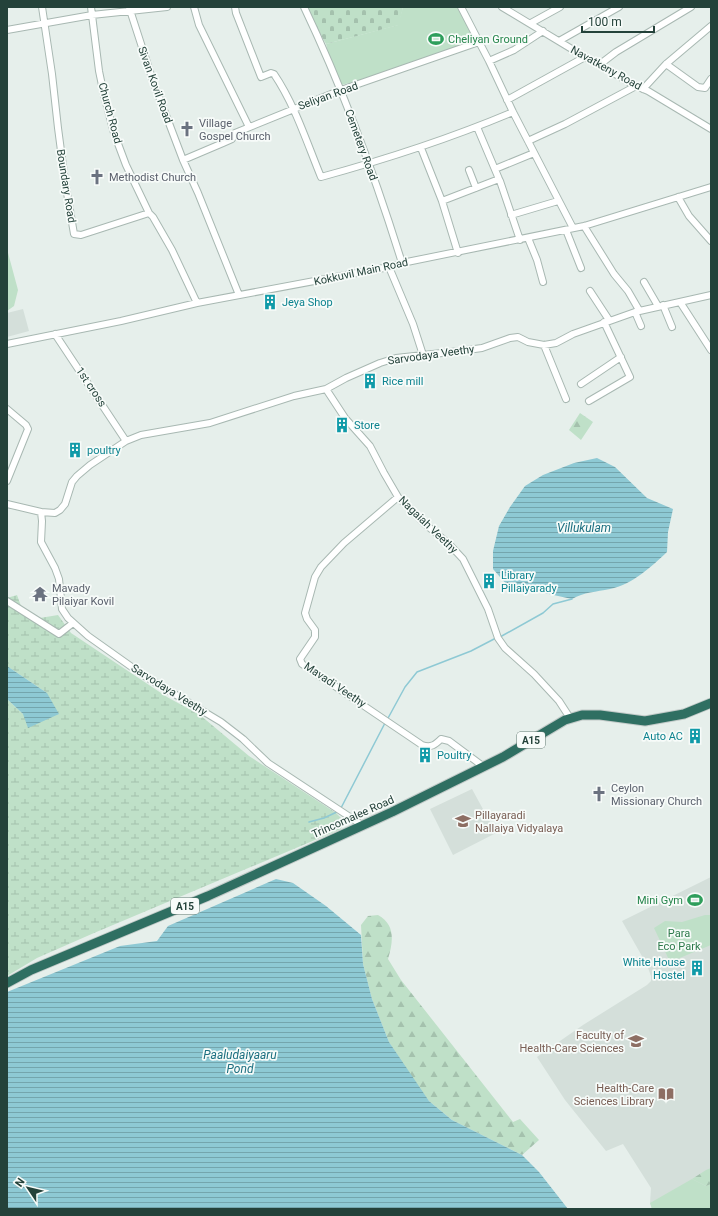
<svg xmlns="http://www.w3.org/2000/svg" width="718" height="1216" viewBox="0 0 718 1216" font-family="Roboto,sans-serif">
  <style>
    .built { fill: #d4dfda }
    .green { fill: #bfe0c8 }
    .forest { fill: url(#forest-firs) }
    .wetland { fill: url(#wetland-marsh) }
    .cemetery { fill: url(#cemetery-stones) }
    .water { fill: url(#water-rules) }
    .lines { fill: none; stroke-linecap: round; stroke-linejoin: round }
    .stream { stroke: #8ec9d4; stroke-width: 1.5 }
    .minor-casing { stroke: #a8b8b2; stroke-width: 8 }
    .highway-casing { stroke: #c2cac8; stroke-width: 11 }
    .minor { stroke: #fff; stroke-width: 6 }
    .highway { stroke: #2f6f62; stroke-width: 9 }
    .labels { text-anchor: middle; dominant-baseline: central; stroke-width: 3.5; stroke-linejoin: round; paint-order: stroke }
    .shield { fill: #f7fbf9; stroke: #637a73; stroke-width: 1 }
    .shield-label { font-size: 10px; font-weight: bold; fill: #24423a }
    .leisure-label { font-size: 11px; fill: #27864d; stroke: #f7fbf9; text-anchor: start }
    .street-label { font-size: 11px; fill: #24423a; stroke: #f7fbf9 }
    .worship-label { font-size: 11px; fill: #5b616d; stroke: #f7fbf9; text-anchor: start }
    .culture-label { font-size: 11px; fill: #0d838f; stroke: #f7fbf9; text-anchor: start }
    .education-label { font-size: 11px; fill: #785e54; stroke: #f7fbf9; text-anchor: end }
    .park-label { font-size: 11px; fill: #2d7a4b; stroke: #f7fbf9 }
    .water-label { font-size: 12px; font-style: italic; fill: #1c6f80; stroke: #f7fbf9 }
  </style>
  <defs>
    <pattern id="forest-firs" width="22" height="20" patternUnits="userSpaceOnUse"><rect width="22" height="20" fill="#bfe0c8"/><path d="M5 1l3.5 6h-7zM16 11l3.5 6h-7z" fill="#a4c1ad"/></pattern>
    <pattern id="wetland-marsh" width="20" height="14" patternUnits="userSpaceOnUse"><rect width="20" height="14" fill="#bfe0c8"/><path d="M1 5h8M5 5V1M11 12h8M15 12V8" fill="none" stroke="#a4c1ad"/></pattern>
    <pattern id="cemetery-stones" width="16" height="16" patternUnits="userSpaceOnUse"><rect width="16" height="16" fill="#bfe0c8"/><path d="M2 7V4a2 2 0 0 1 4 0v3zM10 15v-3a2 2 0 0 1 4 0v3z" fill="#a4c1ad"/></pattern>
    <pattern id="water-rules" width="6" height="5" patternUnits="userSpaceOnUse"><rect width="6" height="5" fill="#8ec9d4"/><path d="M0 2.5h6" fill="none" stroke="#74a5ad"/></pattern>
  </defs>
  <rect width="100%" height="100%" fill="#e6efeb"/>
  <!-- built -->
  <path class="built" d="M 23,309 L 29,331 L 7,337 L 7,313 Z
    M 472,789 L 496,833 L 453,855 L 430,809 Z
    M 711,877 L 711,1209 L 652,1209 L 650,1203 L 651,1188 L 623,1144 L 606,1151 L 565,1100 L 537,1057 L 583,1025 L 647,985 L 651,981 L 651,976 L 647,965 L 622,921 Z"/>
  <!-- green -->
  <path class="green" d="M 403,7 L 457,7 L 472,34 L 468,44 L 409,68 L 337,86 L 326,44 L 398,25 Z
    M 7,249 L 18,290 L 14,306 L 7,311 Z
    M 705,915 L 711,915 L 711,945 L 670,962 L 654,928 L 665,921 L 682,922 Z
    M 692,1179 L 706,1186 L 711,1184 L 711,1209 L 652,1209 L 650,1203 Z"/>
  <!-- forest -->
  <path class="forest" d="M 580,413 L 593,422 L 581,440 L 569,430 Z
    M 378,915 C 396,925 393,942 388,959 L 401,980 L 513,1122 L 520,1119 L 539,1140 L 522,1155 L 452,1120 L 429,1101 L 413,1080 L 389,1042 L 372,999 L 363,964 L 361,925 L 368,916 Z
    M 711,1168 L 711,1184 L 706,1186 L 692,1179 L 706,1170 Z"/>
  <!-- wetland -->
  <path class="wetland" d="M 17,595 L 25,617 L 34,619 L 58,615 L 71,633 L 167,697 L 200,715 L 249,756 L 336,813 L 344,821 L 341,829 L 94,933 L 37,958 L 7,976 L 7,699 L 23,714 L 47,693 L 7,666 L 7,598 Z"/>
  <!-- cemetery -->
  <path class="cemetery" d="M 305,7 L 403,7 L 399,25 L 326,44 Z"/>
  <!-- water -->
  <path class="water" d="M 597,458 L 615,467 L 647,498 L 673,509 L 668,532 L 667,552 C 652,566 632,585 610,589 C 596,592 584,592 572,599 L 507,585 L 493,569 L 493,551 L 499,526 L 510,507 L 525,486 L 543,475 L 574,463 Z
    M 7,666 L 47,693 L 59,714 L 28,728 L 23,714 L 7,699 Z
    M 276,879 L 293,883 L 326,906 L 361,935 L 363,964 L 372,999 L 389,1042 L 429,1101 L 452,1120 L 522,1155 L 539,1172 L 568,1209 L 7,1209 L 7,992 L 120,946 L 157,941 L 168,926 Z"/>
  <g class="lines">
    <!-- stream -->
    <path class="stream" d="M 500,637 L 543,613 L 553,604 L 572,599
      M 387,720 L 405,687 L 417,672 L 471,651 L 496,638
      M 341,808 L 385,723
      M 309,822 L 324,818 L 339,811"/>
    <defs>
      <path id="minor" d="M 42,7 L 52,74 L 58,128 L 65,181 L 74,234 L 81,235 L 149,213 L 153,217 L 172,250 L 197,303
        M 91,7 L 99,71 L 104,95 L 114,133 L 126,165 L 149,213
        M 129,7 L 153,81 L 183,160 L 198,193 L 239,295
        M 194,7 L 199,25 L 249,127
        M 235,7 L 236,13 L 261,77 L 271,73 L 274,74 C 295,105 307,143 321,177 C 387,159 449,139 513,112
        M 304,7 C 343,89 375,176 402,263
        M 461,7 L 489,61 L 513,112 L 573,228
        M 502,7 L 585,57 L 636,86 L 648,91 L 711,129
        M 531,23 L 560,7
        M 7,30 L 92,15 L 167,7
        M 559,41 L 619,7
        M 489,61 L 514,50 L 543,31
        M 666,64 L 698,87 L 705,88 L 711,79
        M 599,65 L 616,52 L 691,7
        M 643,89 L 666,64 L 711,26
        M 507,100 L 585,57
        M 477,127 L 499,179 L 500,181 L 520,240
        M 528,141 L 565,124 L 636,86
        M 421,148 L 442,201 L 458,253
        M 183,160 L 223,143 L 232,139 L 235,133 L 341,90 L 479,42
        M 495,169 L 534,153
        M 469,170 L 476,188
        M 678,197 L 689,216 L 711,241
        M 442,201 L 499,179
        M 511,215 L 558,201
        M 584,226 L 614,274 L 628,291 L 639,310
        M 566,230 L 581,268
        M 528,238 L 537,260 L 543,282
        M 389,267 L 413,324 L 423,355
        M 644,282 L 658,306
        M 590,291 L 609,320
        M 680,302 L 711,350
        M 663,305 L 672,327
        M 635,312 L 641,326
        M 55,334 L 126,441
        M 7,344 L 121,321 L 197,303 L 389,267 L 402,263 L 584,226 L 711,187
        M 544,345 L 566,399
        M 581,384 L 621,357
        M 326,389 L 345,418 L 370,446 L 384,473 L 398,497 L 425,524 L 449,544 L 463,559 L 488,609 L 498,638 L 505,648 L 534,674 L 559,701 L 570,718
        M 589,401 L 630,377 L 604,322
        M 7,409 L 26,425 L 28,429 L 7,481
        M 398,497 L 344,543 L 321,567 L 315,577 L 305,613 L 307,619 L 315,630 L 315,637 L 300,659 L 302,664 L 422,745 C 431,748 435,745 441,739 L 449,741 L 484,767
        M 7,504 L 41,512 L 42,521 L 41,542 L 55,568 L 59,579 L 62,609 L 68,618 L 88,636 L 143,675 L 221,722 L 243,739 L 268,763 L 362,825
        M 41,512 L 55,513 L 60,510 L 65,504 L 72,482 L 77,476 L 90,465 L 126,441 L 141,435 L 210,423 L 294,396 L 326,389 L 346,378 L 380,363 L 396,358 L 460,351 L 482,348 L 510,338 L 518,337 L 528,342 L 544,345 L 556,343 L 573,334 L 635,312 L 711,295
        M 7,601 L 59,634 L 73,623"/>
      <path id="highway" d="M 7,983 L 31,970 L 208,896 L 392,812 L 503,757 L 565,720 L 582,715 L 600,715 L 645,721 L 684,714 L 711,703"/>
    </defs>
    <!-- minor casing -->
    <use href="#minor" class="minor-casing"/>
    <!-- highway casing -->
    <use href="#highway" class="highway-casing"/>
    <!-- minor -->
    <use href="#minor" class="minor"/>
    <!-- highway -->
    <use href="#highway" class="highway"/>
  </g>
  <!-- icons -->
  <defs>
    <symbol id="stadium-bare" viewBox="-9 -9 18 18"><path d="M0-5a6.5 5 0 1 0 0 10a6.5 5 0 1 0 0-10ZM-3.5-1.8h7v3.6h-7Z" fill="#2e9e5b" stroke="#f7fbf9" stroke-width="2.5" paint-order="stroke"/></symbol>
    <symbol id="church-bare" viewBox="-9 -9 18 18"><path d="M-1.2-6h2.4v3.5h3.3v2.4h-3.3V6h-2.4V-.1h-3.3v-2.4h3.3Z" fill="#6b7280" stroke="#f7fbf9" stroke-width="2.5" paint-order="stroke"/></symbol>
    <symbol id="building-bare" viewBox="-9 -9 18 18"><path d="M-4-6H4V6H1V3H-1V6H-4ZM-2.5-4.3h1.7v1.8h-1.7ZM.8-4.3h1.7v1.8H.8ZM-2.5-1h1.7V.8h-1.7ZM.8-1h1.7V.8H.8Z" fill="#0f9aa8" stroke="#f7fbf9" stroke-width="2.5" paint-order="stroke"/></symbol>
    <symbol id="temple-bare" viewBox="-9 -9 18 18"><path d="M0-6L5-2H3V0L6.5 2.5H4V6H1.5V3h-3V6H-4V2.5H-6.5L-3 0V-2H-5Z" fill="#6b7280" stroke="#f7fbf9" stroke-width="2.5" paint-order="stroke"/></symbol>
    <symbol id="school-bare" viewBox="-9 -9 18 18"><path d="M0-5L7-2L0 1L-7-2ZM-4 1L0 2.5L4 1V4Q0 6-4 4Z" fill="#8d6e63" stroke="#f7fbf9" stroke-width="2.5" paint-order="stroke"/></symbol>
    <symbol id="university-bare" viewBox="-9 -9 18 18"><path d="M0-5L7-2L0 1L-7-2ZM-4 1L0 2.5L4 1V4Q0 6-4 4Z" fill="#8d6e63" stroke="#f7fbf9" stroke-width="2.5" paint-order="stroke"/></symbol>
    <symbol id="library-bare" viewBox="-9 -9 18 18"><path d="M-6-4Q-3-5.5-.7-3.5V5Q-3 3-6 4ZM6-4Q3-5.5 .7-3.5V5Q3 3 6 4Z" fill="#8d6e63" stroke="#f7fbf9" stroke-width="2.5" paint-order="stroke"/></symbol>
  </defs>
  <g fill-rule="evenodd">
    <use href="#stadium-bare" x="425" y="28" width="22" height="22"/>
    <use href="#church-bare" x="176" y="118" width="22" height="22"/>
    <use href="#church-bare" x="86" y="166" width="22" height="22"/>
    <use href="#building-bare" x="259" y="291" width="22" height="22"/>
    <use href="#building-bare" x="359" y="370" width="22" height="22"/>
    <use href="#building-bare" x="331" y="414" width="22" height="22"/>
    <use href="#building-bare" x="64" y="439" width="22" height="22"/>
    <use href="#building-bare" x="478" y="570" width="22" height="22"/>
    <use href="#temple-bare" x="29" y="583" width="22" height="22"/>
    <use href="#building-bare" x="684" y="725" width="22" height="22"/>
    <use href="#building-bare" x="414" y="744" width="22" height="22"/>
    <use href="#church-bare" x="588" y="783" width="22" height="22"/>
    <use href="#school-bare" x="452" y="810" width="22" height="22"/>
    <use href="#stadium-bare" x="684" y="889" width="22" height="22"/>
    <use href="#building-bare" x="686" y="957" width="22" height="22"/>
    <use href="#university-bare" x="625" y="1030" width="22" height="22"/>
    <use href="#library-bare" x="655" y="1083" width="22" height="22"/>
  </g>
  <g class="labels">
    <!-- shield labels -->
    <g class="shield">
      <rect x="517" y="732" width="28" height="16" rx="3"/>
      <rect x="171" y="898" width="28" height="16" rx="3"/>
    </g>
    <g class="shield-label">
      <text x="531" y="740">A15</text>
      <text x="185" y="906">A15</text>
    </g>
    <!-- leisure labels -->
    <g class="leisure-label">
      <text x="448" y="39">Cheliyan Ground</text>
      <text x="683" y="900" text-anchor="end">Mini Gym</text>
    </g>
    <!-- street labels -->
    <g class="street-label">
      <text transform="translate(606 68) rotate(29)">Navatkeny Road</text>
      <text transform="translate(155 85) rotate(70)">Sivan Kovil Road</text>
      <text transform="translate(328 96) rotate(-20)">Seliyan Road</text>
      <text transform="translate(110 113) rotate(75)">Church Road</text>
      <text transform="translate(361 145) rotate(70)">Cemetery Road</text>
      <text transform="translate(66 186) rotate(81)">Boundary Road</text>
      <text transform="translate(361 272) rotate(-12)">Kokkuvil Main Road</text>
      <text transform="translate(431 355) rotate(-8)">Sarvodaya Veethy</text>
      <text transform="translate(91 387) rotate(56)">1st cross</text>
      <text transform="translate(428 525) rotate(44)">Nagaiah Veethy</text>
      <text transform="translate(335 685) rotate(34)">Mavadi Veethy</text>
      <text transform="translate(169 690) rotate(32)">Sarvodaya Veethy</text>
      <text transform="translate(353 817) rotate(-24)">Trincomalee Road</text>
    </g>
    <!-- worship labels -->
    <g class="worship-label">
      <text x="199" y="123">Village<tspan x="199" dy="13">Gospel Church</tspan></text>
      <text x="109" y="177">Methodist Church</text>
      <text x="52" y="588">Mavady<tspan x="52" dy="13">Pilaiyar Kovil</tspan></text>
      <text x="611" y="788">Ceylon<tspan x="611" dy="13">Missionary Church</tspan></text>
    </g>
    <!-- culture labels -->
    <g class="culture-label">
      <text x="282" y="302">Jeya Shop</text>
      <text x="382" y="381">Rice mill</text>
      <text x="354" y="425">Store</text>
      <text x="87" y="450">poultry</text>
      <text x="501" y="575">Library<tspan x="501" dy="13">Pillaiyarady</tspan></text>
      <text x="683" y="736" text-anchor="end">Auto AC</text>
      <text x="437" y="755">Poultry</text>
      <text x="685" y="962" text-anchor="end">White House<tspan x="685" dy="13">Hostel</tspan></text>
    </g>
    <!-- education labels -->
    <g class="education-label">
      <text x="475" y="815" text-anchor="start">Pillayaradi<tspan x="475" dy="13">Nallaiya Vidyalaya</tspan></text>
      <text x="624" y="1035">Faculty of<tspan x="624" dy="13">Health-Care Sciences</tspan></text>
      <text x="654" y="1088">Health-Care<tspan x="654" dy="13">Sciences Library</tspan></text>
    </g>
    <!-- park labels -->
    <g class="park-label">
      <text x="679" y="933">Para<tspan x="679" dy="13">Eco Park</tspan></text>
    </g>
    <!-- water labels -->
    <g class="water-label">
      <text x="584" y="528">Villukulam</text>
      <text x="240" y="1055">Paaludaiyaaru<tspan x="240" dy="14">Pond</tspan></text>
    </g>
  </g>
  <!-- border -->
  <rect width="718" height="1216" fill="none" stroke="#24423a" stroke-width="16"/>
  <!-- north arrow -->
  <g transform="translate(28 1188) rotate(305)" stroke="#f7fbf9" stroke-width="3" paint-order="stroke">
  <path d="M0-3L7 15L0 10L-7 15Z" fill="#24423a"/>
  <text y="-6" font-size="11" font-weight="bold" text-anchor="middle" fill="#24423a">N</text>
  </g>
  <!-- scale -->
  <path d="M582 26v6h72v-6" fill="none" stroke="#24423a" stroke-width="2"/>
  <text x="588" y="26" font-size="12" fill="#24423a" stroke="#f7fbf9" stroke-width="3" paint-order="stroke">100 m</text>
</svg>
